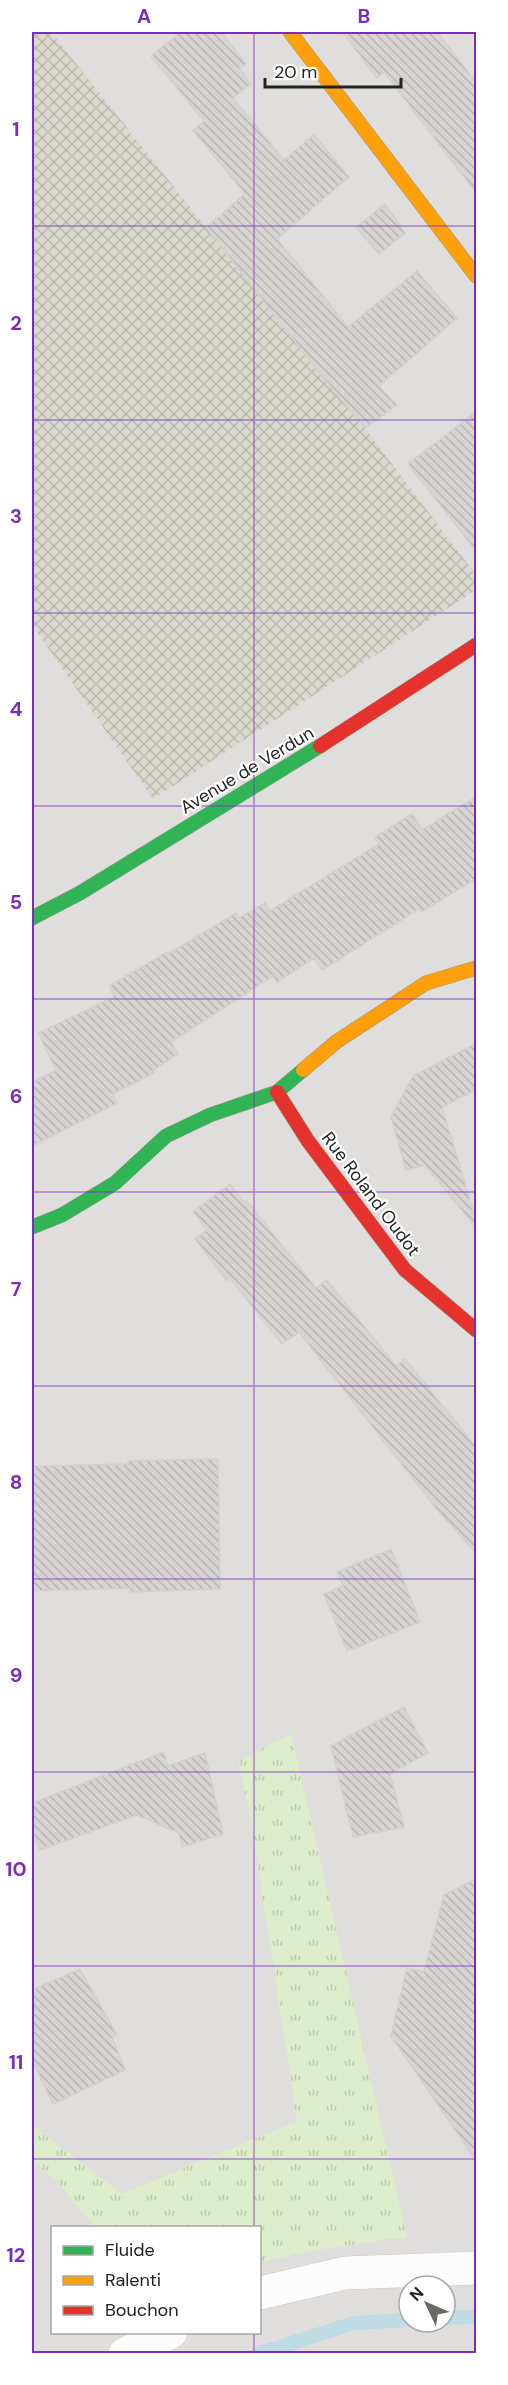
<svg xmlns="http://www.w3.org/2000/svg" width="508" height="2385" viewBox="0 0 508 2385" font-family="'DM Sans',sans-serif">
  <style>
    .residential { fill: #dfdedc; fill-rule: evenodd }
    .construction { fill: url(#construction-cross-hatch) }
    .grass { fill: url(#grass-tufts) }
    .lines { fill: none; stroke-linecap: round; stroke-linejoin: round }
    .stream { stroke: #bfdbe3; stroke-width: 14 }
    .building { fill: url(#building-back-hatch); stroke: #d3d0cc; stroke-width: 1.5 }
    .street-casing { stroke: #c9c8c7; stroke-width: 34 }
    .fast-casing { stroke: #999a82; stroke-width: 15 }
    .slow-casing { stroke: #999a82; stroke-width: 15 }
    .jam-casing { stroke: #999a82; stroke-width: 15 }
    .street { stroke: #fdfcfc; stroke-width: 33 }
    .fast { stroke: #30b455; stroke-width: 14 }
    .slow { stroke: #ff9f0a; stroke-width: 14 }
    .jam { stroke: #e5322d; stroke-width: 14 }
    .grid { fill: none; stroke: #7b2cbf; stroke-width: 1.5; stroke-opacity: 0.55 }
    .labels { text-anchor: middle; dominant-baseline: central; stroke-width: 4.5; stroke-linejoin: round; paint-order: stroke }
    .street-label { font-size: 18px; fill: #222; stroke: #fff }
    .neatline { fill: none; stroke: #7b2cbf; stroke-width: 2 }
    .grid-label { font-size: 20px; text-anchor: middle; font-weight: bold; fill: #7b2cbf }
  </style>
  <defs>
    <pattern id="construction-cross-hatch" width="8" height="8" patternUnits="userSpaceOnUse" patternTransform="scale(1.5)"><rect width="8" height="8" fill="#d9d9cd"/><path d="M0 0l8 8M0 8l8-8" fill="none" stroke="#babab0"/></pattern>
    <pattern id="grass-tufts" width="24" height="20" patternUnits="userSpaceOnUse" patternTransform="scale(1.5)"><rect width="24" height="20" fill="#ddeccb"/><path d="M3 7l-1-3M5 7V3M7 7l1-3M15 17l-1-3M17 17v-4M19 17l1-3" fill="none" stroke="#bdcaae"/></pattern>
    <pattern id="building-back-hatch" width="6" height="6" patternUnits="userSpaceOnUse" patternTransform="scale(1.5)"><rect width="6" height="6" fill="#d7d4d2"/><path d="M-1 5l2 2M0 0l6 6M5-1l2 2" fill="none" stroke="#b8b6b4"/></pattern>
  </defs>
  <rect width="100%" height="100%" fill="#f0eeeb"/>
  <!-- residential -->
  <path class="residential" d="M 32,32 L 476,32 L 476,2353 L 32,2354 ZM 52,2228 L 260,2228 L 260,2332 L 52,2332 ZM 409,2286 L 445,2286 L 445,2322 L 409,2322 Z"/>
  <!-- construction -->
  <path class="construction" d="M 32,32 L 51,32 L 365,428 L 476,575 L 476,590 L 153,799 L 32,625 Z"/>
  <!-- grass -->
  <path class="grass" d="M 291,1734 L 407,2237 L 328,2248 L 260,2262 L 260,2228 L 94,2227 L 59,2183 L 32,2160 L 32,2125 L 122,2194 L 297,2121 L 251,1820 L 238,1761 Z"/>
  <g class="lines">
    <!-- stream -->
    <path class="stream" d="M 445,2318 L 476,2317
      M 258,2354 L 354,2323 L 409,2320"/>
  </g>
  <!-- building -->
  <path class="building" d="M 181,32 L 221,32 L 246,64 L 240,69 L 251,84 L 233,98 L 284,160 L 314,135 L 349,177 L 277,239 L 348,327 L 417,271 L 457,318 L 379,386 L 397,405 L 365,428 L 322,376 L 206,227 L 245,194 L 193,130 L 204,121 L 151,56 Z
    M 342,32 L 437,32 L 477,83 L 477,194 L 384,72 L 377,78 Z
    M 385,204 L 405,233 L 379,254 L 356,227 Z
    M 477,411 L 477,552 L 408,464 Z
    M 477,796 L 477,878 L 421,912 L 419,909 L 322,970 L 314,958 L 277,982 L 273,976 L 171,1042 L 178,1054 L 153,1070 L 154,1073 L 112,1094 L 117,1103 L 32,1146 L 32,1083 L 56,1070 L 38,1033 L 114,997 L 109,986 L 167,952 L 168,954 L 236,913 L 239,918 L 265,903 L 270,911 L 379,844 L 375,837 L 412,814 L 422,830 Z
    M 477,1043 L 477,1089 L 442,1107 L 477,1223 L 477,1229 L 425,1165 L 406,1170 L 391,1117 L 413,1076 Z
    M 230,1184 L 243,1201 L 246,1200 L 316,1288 L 327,1280 L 396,1366 L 405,1359 L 477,1448 L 477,1554 L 438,1511 L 299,1332 L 282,1344 L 229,1277 L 226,1280 L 195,1239 L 207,1230 L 193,1212 Z
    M 218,1459 L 220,1589 L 130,1592 L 130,1588 L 32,1591 L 32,1466 L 128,1464 L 128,1461 Z
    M 391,1549 L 420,1622 L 347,1651 L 324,1594 L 343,1586 L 337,1572 Z
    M 404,1707 L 428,1753 L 390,1774 L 404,1827 L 353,1837 L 331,1746 Z
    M 164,1752 L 168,1766 L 205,1753 L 223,1834 L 182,1847 L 179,1833 L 137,1815 L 40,1850 L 32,1829 L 32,1803 Z
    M 477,1878 L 477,2162 L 391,2036 L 407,1968 L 424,1972 L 444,1895 Z
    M 80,1969 L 117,2035 L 112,2037 L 125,2070 L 53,2104 L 32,2059 L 32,1990 Z"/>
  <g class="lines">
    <defs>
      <path id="street" d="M 260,2293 L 345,2273 L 476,2268
        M 125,2354 L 171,2332"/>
      <path id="fast" d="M 32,918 L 80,893 L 320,746
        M 32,1227 L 62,1215 L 115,1183 L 166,1136 L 210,1115 L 277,1092 L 303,1070"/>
      <path id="slow" d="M 290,32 L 476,276
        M 303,1070 L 336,1042 L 426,983 L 476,968"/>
      <path id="jam" d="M 320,746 L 476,645
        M 277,1092 L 308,1141 L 405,1270 L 476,1330"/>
    </defs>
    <!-- street casing -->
    <use href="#street" class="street-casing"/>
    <!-- fast casing -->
    <use href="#fast" class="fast-casing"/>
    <!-- slow casing -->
    <use href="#slow" class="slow-casing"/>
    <!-- jam casing -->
    <use href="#jam" class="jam-casing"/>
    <!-- street -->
    <use href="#street" class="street"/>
    <!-- fast -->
    <use href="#fast" class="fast"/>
    <!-- slow -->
    <use href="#slow" class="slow"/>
    <!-- jam -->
    <use href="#jam" class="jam"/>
  </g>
  <!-- grid -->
  <path class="grid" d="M 254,32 L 254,2228M 32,226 L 476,226M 32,420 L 476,420M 32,613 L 476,613M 32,806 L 476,806M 32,999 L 476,999M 32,1192 L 476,1192M 32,1386 L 476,1386M 32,1579 L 476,1579M 32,1772 L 476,1772M 32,1966 L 476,1966M 32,2159 L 476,2159M 254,2332 L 254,2354"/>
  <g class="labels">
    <!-- street labels -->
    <g class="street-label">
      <text transform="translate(247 770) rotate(-31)">Avenue de Verdun</text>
      <text transform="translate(371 1194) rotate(53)">Rue Roland Oudot</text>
    </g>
  </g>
  <!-- border -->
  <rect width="508" height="2385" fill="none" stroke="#ffffff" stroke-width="66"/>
  <!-- legend -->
  <rect x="51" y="2226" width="210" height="108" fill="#ffffff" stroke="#a7a7a7" stroke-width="1.5"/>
  <rect x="63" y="2246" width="30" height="9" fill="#30b455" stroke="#a7a7a7" stroke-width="1.5"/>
  <text x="105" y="2256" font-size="18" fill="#222222">Fluide</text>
  <rect x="63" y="2276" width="30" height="9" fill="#ff9f0a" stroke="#a7a7a7" stroke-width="1.5"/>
  <text x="105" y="2286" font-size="18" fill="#222222">Ralenti</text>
  <rect x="63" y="2306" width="30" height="9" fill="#e5322d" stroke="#a7a7a7" stroke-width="1.5"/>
  <text x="105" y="2316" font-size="18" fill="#222222">Bouchon</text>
  <!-- north arrow -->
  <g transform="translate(427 2304) rotate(314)"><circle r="28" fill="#ffffff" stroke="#a7a7a7" stroke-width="1.5"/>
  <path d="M0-4.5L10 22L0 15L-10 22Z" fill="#6a6968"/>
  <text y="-9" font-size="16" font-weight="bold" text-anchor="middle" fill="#222222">N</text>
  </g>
  <!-- scale -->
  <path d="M265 78v9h136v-9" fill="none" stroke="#222222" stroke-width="3"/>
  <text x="274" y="78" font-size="18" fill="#222222" stroke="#ffffff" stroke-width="4.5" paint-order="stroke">20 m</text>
  <rect x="33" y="33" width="442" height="2319" class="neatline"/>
  <g class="grid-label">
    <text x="144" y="23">A</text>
    <text x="364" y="23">B</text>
    <text x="16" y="136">1</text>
    <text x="16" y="330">2</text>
    <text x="16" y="523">3</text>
    <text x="16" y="716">4</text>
    <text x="16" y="909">5</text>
    <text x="16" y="1103">6</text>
    <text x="16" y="1296">7</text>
    <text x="16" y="1489">8</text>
    <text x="16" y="1682">9</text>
    <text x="16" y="1876">10</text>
    <text x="16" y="2069">11</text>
    <text x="16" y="2262">12</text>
  </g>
</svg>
